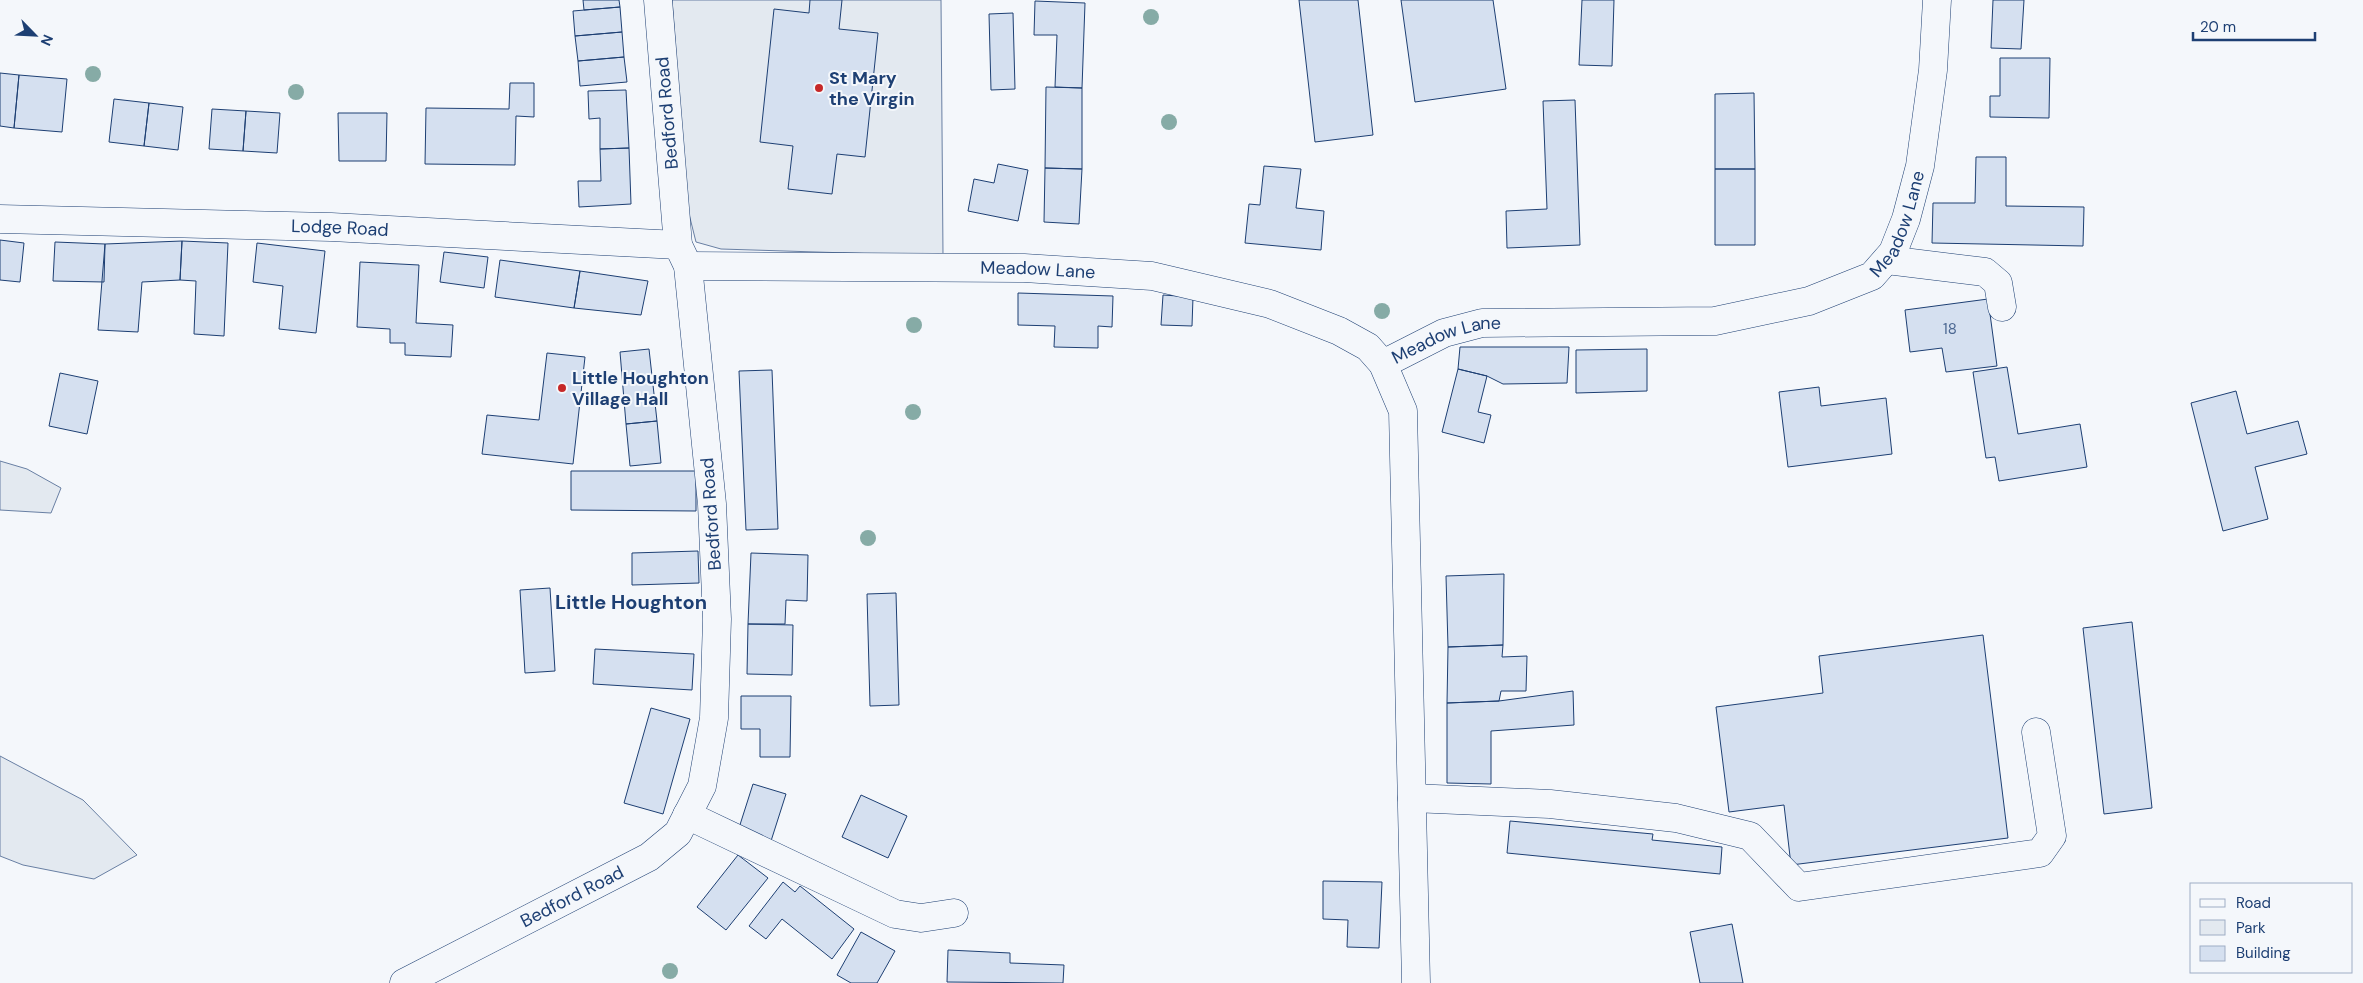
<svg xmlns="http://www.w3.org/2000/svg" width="2363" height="983" viewBox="0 0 2363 983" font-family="'DM Sans',sans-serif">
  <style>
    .green { fill: #e3e9f0; stroke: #687fa3 }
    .building { fill: #d5e0f0; stroke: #1d3f73 }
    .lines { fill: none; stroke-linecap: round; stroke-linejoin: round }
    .minor-casing { stroke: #1d3f73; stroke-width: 29 }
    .minor { stroke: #f4f7fb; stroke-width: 28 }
    .tree { fill: #86aba6 }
    .poi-dot { fill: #c62828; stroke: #f4f7fb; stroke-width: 2 }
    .labels { text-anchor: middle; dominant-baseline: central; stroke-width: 4; stroke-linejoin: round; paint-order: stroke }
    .number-label { font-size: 15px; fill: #4b6792 }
    .poi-label { font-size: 18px; font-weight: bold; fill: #1d3f73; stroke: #f4f7fb; text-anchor: start }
    .street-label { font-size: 18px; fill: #1d3f73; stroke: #f4f7fb }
    .quarter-label { font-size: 20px; font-weight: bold; fill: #1d3f73; stroke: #f4f7fb }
  </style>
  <rect width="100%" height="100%" fill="#f4f7fb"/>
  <!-- green -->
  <path class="green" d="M 672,0 L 941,0 L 943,256 L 721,249 L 696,242 L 687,206 Z
    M 0,461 L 27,469 L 61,488 L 51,513 L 0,510 Z
    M 0,756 L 83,800 L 137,855 L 94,879 L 23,865 L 0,856 Z"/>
  <!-- building -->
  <path class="building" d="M 583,0 L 619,0 L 620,7 L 584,10 Z
    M 810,0 L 842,0 L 839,29 L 878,33 L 865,157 L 837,154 L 832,194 L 788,189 L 793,146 L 760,142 L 774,9 L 809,13 Z
    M 1299,0 L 1358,0 L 1373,135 L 1315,142 Z
    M 1401,0 L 1493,0 L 1506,89 L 1415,102 Z
    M 1582,0 L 1614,0 L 1612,66 L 1579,65 Z
    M 1993,0 L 2024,0 L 2021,49 L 1991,48 Z
    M 1035,1 L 1085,3 L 1082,88 L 1055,87 L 1057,35 L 1034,35 Z
    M 620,7 L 622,32 L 575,36 L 573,11 Z
    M 1013,13 L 1015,89 L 991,90 L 989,14 Z
    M 622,32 L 624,57 L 578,61 L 575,36 Z
    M 624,57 L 627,82 L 580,86 L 578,61 Z
    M 2000,58 L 2050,58 L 2049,118 L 1990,117 L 1990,96 L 2000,96 Z
    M 0,73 L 19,75 L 14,128 L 0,126 Z
    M 19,75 L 67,79 L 62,132 L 14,128 Z
    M 510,83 L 534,83 L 534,117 L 516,116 L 515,165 L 425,164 L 426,108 L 509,109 Z
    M 1046,87 L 1082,88 L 1082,169 L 1045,168 Z
    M 626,90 L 629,148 L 600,149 L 600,118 L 589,119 L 588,91 Z
    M 1754,93 L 1755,169 L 1715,169 L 1715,94 Z
    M 114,99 L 149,103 L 144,146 L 109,142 Z
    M 1575,100 L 1580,245 L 1507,248 L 1506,211 L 1547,209 L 1543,101 Z
    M 149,103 L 183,107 L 178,150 L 144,146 Z
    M 212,109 L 246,111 L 243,151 L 209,149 Z
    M 246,111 L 280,113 L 277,153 L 243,151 Z
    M 338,113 L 387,113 L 386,161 L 339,161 Z
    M 629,148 L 631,204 L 579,207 L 578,181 L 601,181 L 600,149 Z
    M 1976,157 L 2006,157 L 2006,206 L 2084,207 L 2083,246 L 1932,243 L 1933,203 L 1975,203 Z
    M 998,164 L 1028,170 L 1018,221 L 968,211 L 974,179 L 994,183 Z
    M 1264,166 L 1301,169 L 1296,208 L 1324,211 L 1321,250 L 1245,243 L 1249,204 L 1260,205 Z
    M 1045,168 L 1082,169 L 1079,224 L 1044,222 Z
    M 1715,169 L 1755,169 L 1755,245 L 1715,245 Z
    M 0,240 L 24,243 L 20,282 L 0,280 Z
    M 182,241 L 228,243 L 224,336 L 194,334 L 196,281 L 180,280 Z
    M 182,241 L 180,280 L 142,282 L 138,332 L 98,330 L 105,244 Z
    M 55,242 L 105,244 L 104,282 L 53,281 Z
    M 257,243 L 325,251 L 316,333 L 279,329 L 283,286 L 253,282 Z
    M 444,252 L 488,257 L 484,288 L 440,282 Z
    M 500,260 L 580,271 L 574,308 L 495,297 Z
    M 360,262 L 419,265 L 416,323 L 453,325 L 451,357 L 405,355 L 405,343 L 390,343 L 390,329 L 357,327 Z
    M 580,271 L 648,281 L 641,315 L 574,308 Z
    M 1018,293 L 1113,296 L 1112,327 L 1098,326 L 1098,348 L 1054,347 L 1055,326 L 1018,325 Z
    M 1163,295 L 1193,297 L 1192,326 L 1161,325 Z
    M 1988,299 L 1997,366 L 1946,372 L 1942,348 L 1910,352 L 1905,310 Z
    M 1460,347 L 1569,347 L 1567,383 L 1503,384 L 1487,376 L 1458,369 Z
    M 649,349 L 657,421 L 626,424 L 620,352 Z
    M 1647,349 L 1647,391 L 1576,393 L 1576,350 Z
    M 547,353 L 585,357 L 573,464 L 482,454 L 487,415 L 539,420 Z
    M 2007,367 L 2018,434 L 2080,424 L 2087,467 L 1999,481 L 1995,457 L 1986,458 L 1973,372 Z
    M 1458,369 L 1487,376 L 1478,412 L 1491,415 L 1484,443 L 1442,432 Z
    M 772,370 L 778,529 L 746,530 L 739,371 Z
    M 60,373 L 98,381 L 87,434 L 49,426 Z
    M 1819,387 L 1821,406 L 1886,398 L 1892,454 L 1788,467 L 1779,392 Z
    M 2236,391 L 2247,434 L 2298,421 L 2307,454 L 2255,467 L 2268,519 L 2223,531 L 2191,403 Z
    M 657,421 L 661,463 L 630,466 L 626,424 Z
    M 571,471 L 696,471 L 696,511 L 571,510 Z
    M 698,551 L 699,583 L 632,585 L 632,553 Z
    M 751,553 L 808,555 L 807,601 L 786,600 L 785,624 L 748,624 Z
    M 1504,574 L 1503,645 L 1448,647 L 1446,576 Z
    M 550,588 L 555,671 L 525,673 L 520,590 Z
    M 896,593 L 899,705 L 870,706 L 867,594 Z
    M 2132,622 L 2152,808 L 2104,814 L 2083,628 Z
    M 748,624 L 793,625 L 792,675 L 747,674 Z
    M 1983,635 L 2008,838 L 1791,865 L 1784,805 L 1729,812 L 1716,707 L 1823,693 L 1819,656 Z
    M 1503,645 L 1502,657 L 1527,656 L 1526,691 L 1501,691 L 1499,701 L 1447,703 L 1448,647 Z
    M 595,649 L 694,654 L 692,690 L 593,684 Z
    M 1573,691 L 1574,725 L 1491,731 L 1491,784 L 1447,783 L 1447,703 L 1499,701 Z
    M 741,696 L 791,696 L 790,757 L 760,757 L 760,729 L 741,729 Z
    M 651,708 L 690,719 L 663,814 L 624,803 Z
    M 753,784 L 786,794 L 771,841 L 738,831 Z
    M 861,795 L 907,816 L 888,858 L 842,837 Z
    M 1510,821 L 1653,834 L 1652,840 L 1722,847 L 1720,874 L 1507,853 Z
    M 738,855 L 768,878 L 726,930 L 697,907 Z
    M 1323,881 L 1382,882 L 1379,948 L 1347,947 L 1348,920 L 1323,919 Z
    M 783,882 L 795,892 L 800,886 L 854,929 L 832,959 L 782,919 L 766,939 L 749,926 Z
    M 1732,924 L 1743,983 L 1700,983 L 1690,932 Z
    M 861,932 L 895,951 L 877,983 L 851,983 L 837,975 Z
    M 948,950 L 1010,953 L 1010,963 L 1064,965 L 1063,983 L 947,982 Z"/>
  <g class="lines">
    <defs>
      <g id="minor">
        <path id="s1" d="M 0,219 L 331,227 L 678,245"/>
        <path d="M 1887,260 L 1985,272 L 1998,283 L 2002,307"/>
        <path id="s2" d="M 688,266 L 1024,268 L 1152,276 L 1270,304 L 1339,331 L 1368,347 L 1383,364 L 1403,411 L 1416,983"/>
        <path id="s3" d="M 1383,364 L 1444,333 L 1482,323 L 1715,321 L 1809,301 L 1872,276 L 1893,252 L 1906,219 L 1920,166 L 1933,70 L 1937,0"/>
        <path d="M 1412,798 L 1550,804 L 1676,818 L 1750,836 L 1799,887 L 2040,853 L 2052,836 L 2036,732"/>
        <path d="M 687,815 L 895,914 L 921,918 L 954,913"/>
        <path id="s4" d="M 404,983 L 649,857 L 678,833 L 702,786 L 714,718 L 717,619 L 712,504 L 688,266 L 678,245 L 658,0"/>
      </g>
    </defs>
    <!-- minor casing -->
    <use href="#minor" class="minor-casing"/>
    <!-- minor -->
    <use href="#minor" class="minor"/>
  </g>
  <!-- trees -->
  <g class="tree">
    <circle cx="1151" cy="17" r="8"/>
    <circle cx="93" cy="74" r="8"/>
    <circle cx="296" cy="92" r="8"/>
    <circle cx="1169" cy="122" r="8"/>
    <circle cx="1382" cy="311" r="8"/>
    <circle cx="914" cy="325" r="8"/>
    <circle cx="913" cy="412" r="8"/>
    <circle cx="868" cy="538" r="8"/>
    <circle cx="670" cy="971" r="8"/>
  </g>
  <!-- markers -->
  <g class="poi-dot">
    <circle cx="819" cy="88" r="5"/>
    <circle cx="562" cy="388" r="5"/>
  </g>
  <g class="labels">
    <!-- number labels -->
    <g class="number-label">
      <text x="1950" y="329">18</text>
    </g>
    <!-- poi labels -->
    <g class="poi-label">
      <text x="829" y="78">St Mary<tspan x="829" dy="21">the Virgin</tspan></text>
      <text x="572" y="378">Little Houghton<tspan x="572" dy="21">Village Hall</tspan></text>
    </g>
    <!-- street labels -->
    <g class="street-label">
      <text transform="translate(667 113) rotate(-95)">Bedford Road</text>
      <text stroke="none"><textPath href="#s3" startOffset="564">Meadow Lane</textPath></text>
      <text stroke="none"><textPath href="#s1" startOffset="340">Lodge Road</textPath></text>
      <text stroke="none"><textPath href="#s2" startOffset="350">Meadow Lane</textPath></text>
      <text stroke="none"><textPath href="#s3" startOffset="69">Meadow Lane</textPath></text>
      <text transform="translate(711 514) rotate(-94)">Bedford Road</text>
      <text stroke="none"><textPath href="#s4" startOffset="189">Bedford Road</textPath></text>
    </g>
    <!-- quarter labels -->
    <g class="quarter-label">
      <text x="631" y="602">Little Houghton</text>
    </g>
  </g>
  <!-- legend -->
  <rect x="2190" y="883" width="162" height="90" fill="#f4f7fb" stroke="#9eadc5"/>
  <rect x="2200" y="899" width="25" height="8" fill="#f4f7fb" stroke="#9eadc5"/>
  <text x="2236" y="908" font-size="15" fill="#1d3f73">Road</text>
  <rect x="2200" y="920" width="25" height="15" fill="#e3e9f0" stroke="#9eadc5"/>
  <text x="2236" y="933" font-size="15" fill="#1d3f73">Park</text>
  <rect x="2200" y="946" width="25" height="15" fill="#d5e0f0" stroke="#9eadc5"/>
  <text x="2236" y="958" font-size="15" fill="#1d3f73">Building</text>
  <!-- north arrow -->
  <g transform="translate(35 35) rotate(114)" stroke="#f4f7fb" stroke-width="4" paint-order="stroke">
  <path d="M0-4L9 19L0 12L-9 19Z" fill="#1d3f73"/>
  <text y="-8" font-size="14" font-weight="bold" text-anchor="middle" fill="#1d3f73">N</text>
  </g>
  <!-- scale -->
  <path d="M2193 32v8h122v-8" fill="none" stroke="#1d3f73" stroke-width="2.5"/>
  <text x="2200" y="32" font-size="15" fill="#1d3f73" stroke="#f4f7fb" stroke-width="4" paint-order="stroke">20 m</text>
</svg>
